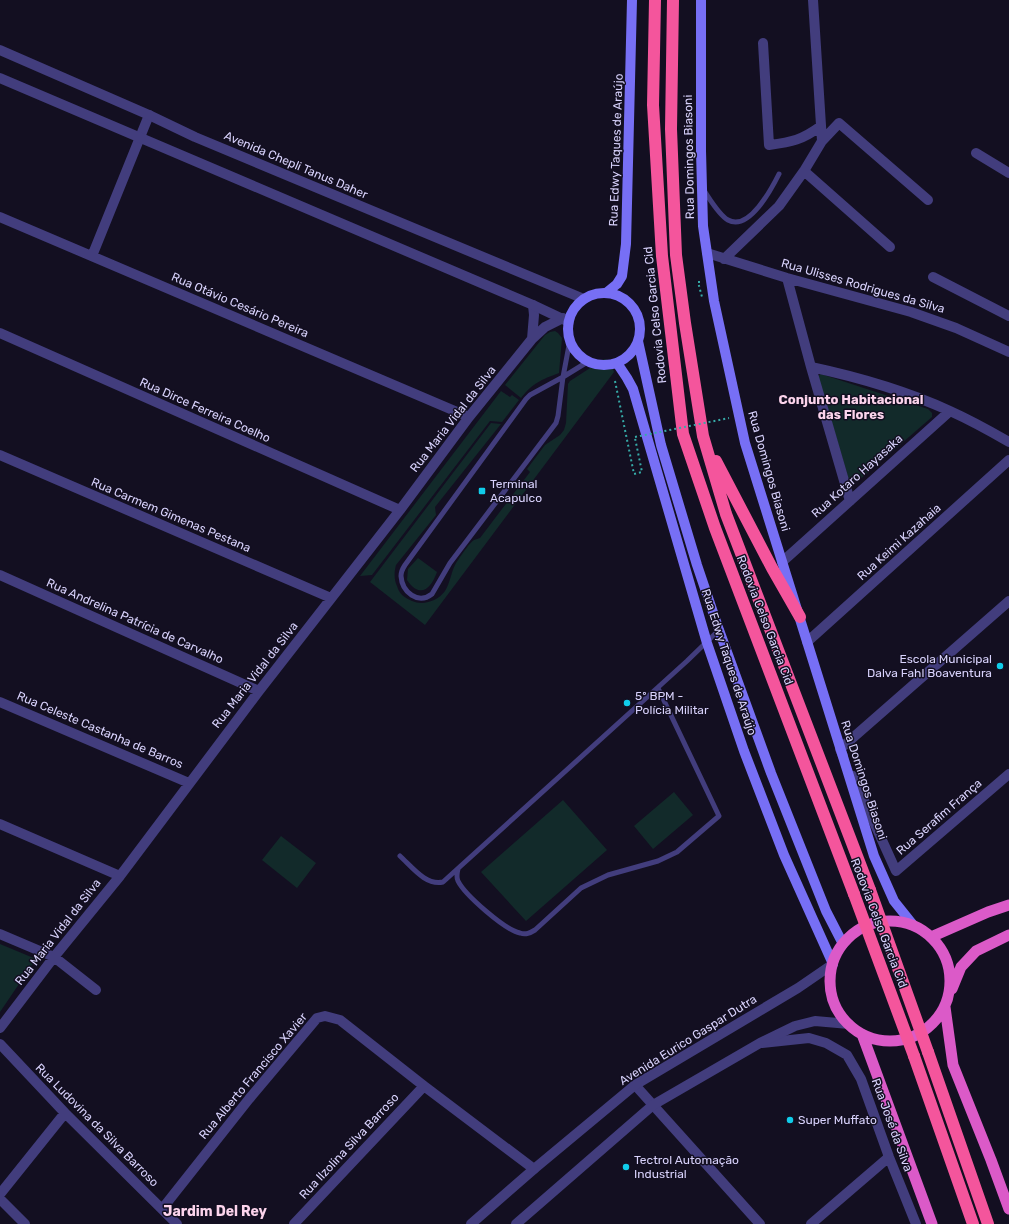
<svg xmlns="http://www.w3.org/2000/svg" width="1009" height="1224" viewBox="0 0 1009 1224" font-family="Rubik,sans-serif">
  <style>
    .green { fill: #122a2a }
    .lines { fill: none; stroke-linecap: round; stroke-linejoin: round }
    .path { stroke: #36aba8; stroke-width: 2; stroke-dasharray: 2 3; stroke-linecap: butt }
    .service { stroke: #423d7d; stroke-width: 5 }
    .minor { stroke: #423d7d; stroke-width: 10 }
    .tertiary { stroke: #423d7d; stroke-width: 10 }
    .secondary { stroke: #776ff5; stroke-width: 10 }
    .trunk { stroke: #db5ac8; stroke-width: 11 }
    .motorway { stroke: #f4559c; stroke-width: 12 }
    .path-bridge { stroke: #36aba8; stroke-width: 2; stroke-dasharray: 2 3; stroke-linecap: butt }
    .motorway-bridge { stroke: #f4559c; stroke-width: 12 }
    .poi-dot { fill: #10ccea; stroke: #130f21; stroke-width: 1.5 }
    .labels { text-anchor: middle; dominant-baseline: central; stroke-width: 3; stroke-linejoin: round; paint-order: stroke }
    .street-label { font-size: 12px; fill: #d8d2fc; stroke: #130f21 }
    .poi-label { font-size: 12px; fill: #d8d2fc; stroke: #130f21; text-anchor: start }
    .neighbourhood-label { font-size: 13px; font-weight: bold; fill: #fcd4ec; stroke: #130f21 }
    .quarter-label { font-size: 14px; font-weight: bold; fill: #fcd4ec; stroke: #130f21 }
  </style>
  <rect width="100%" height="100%" fill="#130f21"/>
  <!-- green -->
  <path class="green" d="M 555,331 L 558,333 L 562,338 L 559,373 C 541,380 534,382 521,398 L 505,385 L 545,335 L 550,332 Z
    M 604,359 C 612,360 612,365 614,372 L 425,625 L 370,582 L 491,423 L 501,424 L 435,507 L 436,515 L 396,565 C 394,572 394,580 397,586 C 399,594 405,598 412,601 C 423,606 438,601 445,591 C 450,583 451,573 455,565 C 458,560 469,543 474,540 C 476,539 478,539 480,538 L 530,472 L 527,469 L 545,445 L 560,435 L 564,430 L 566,423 L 568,384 L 570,381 Z
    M 821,374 L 928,409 L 932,413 L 932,417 L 857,482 L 849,480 L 818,376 Z
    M 501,391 L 510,397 L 512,395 L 519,400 L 502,422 L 490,421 L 372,575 L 360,576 Z
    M 418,558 L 437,572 C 431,589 420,599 407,580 L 408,569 Z
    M 674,792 L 693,815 L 653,849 L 634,826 Z
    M 563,800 L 607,850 L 526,921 L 481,872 Z
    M 281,836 L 316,863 L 297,888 L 262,860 Z
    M 0,944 L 36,959 L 0,1012 Z"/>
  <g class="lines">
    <!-- path -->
    <path class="path" d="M 700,282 L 698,282 L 702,297
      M 615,381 L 634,474 L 642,472 L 635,438"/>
    <!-- service -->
    <path class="service" d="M 703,189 C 710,199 718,214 728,220 C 749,232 772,188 779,174
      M 570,340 L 563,377 L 558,416 L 556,423 L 450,563 L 432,594 C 418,605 402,592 401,576 C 401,572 403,568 405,565 L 526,399 L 530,395 L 563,377 L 589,361
      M 400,856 C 412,867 426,886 443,882 L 687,661 L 719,630
      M 458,869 C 457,873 456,877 458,881 C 465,895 505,930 520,933 C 526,935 530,933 535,930 L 581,888 L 608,875 L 658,861 L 677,852 L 719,816 L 658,688"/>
    <!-- minor -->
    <path class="minor" d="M 763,43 L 769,145 C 792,142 802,140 821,126
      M 822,141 L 839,123 L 928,200
      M 976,153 L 1009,173
      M 804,171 L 890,247
      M 0,217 L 469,417
      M 707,253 L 787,278 L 911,312 L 956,328 L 1009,352
      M 92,256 L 149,115
      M 724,259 L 779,206 L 804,171 L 822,141 L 813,0
      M 933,277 L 1009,316
      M 787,278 L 811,367 L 850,501
      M 0,333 L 400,510
      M 532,339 L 534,315 L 533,305
      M 811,367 C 858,377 906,391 950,411 C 970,420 990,431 1009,442
      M 0,455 L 331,598
      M 782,562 L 950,411
      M 0,575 L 259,691
      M 807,642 L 1009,460
      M 0,702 L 189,783
      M 843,756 L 840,749 L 1009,601
      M 853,776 L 896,871 L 1009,774
      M 0,824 L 120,876
      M 0,934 L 54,957 L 96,990
      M 0,1028 L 54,957 L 120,876 L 259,691 L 400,510 L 469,417 L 532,339 L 545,327 L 563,318
      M 762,1043 L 809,1038 L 826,1043 L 847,1055 L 861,1079 L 889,1157 L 916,1224
      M 0,1044 L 65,1113 L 177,1224
      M 635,1085 L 760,1224
      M 0,1194 L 65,1113
      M 0,1199 L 25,1224
      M 162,1209 L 249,1099 L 317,1018 L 325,1016 L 340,1020 L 424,1086 L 534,1169
      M 294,1224 L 424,1086
      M 811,1224 L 889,1157"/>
    <!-- tertiary -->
    <path class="tertiary" d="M 0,50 L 149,115 L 195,137 L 584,299
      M 0,78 L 533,305 L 569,322
      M 471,1224 L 534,1169 L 635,1085 L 798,988 L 833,964
      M 516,1224 L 653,1105 L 760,1043 L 795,1026 L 815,1021 L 849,1024"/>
    <!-- secondary -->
    <path class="secondary" d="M 701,0 L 701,151 L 703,226 L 714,301 L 745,443 L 874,856 L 894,901 L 914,926
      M 606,293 L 617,284 L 622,276 L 626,244 L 632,0
      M568 329a36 36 0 1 1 72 0a36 36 0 1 1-72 0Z
      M 638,341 L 661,445 L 697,565 L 719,630 L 771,773 L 826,911 L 843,944
      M 617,363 L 627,378 L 633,389 L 707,643 L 744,751 L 784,855 L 833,964"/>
    <!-- trunk -->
    <path class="trunk" d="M830 981a60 60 0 1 1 120 0a60 60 0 1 1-120 0Z
      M 931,937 L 988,912 L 1009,905
      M 952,989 L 961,967 L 976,951 L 1009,935
      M 945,1007 L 953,1065 L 991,1160 L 1009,1209
      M 862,1034 L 932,1224"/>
    <!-- motorway -->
    <path class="motorway" d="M 655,0 L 653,105 L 662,256 L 683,434 L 715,528 L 854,894
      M 673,0 L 671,129 L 676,255 L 685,323 L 703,436 L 726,514 L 870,890
      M 716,461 L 772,568 L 800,617
      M 928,1052 L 988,1224
      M 914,1056 L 973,1224"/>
    <!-- path-bridge -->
    <path class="path-bridge" d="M 635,437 L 729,418"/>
    <!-- motorway-bridge -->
    <path class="motorway-bridge" d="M 870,890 L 928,1052
      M 854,894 L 914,1056"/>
  </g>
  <!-- markers -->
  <g class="poi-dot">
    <rect x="478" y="487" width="8" height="8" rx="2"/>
    <circle cx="1000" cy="666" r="4"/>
    <circle cx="627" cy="703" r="4"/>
    <circle cx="790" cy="1120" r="4"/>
    <circle cx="626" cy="1167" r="4"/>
  </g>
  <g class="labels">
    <!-- street labels -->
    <g class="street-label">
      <text transform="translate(616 150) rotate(-88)">Rua Edwy Taques de Araújo</text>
      <text transform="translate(689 157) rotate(-91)">Rua Domingos Biasoni</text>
      <text transform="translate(296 165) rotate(23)">Avenida Chepli Tanus Daher</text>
      <text transform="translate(863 286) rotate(16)">Rua Ulisses Rodrigues da Silva</text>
      <text transform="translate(240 305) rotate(23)">Rua Otávio Cesário Pereira</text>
      <text transform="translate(655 315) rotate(-96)">Rodovia Celso Garcia Cid</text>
      <text transform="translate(205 410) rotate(24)">Rua Dirce Ferreira Coelho</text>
      <text transform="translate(453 419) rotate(-52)">Rua Maria Vidal da Silva</text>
      <text transform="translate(769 471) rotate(74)">Rua Domingos Biasoni</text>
      <text transform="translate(857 476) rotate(-42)">Rua Kotaro Hayasaka</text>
      <text transform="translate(171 515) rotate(23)">Rua Carmem Gimenas Pestana</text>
      <text transform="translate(899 542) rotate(-42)">Rua Keimi Kazahaia</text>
      <text transform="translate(765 620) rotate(69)">Rodovia Celso Garcia Cid</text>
      <text transform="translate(135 621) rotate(24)">Rua Andrelina Patrícia de Carvalho</text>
      <text transform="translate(729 662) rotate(72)">Rua Edwy Taques de Araújo</text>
      <text transform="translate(255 675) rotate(-52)">Rua Maria Vidal da Silva</text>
      <text transform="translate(100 730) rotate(23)">Rua Celeste Castanha de Barros</text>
      <text transform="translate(864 780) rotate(72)">Rua Domingos Biasoni</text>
      <text transform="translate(939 817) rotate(-41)">Rua Serafim França</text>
      <text transform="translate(879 923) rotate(69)">Rodovia Celso Garcia Cid</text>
      <text transform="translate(58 932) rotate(-52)">Rua Maria Vidal da Silva</text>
      <text transform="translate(688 1040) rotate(-32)">Avenida Eurico Gaspar Dutra</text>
      <text transform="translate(253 1076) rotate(-50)">Rua Alberto Francisco Xavier</text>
      <text transform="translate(97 1125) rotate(45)">Rua Ludovina da Silva Barroso</text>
      <text transform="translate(892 1125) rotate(70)">Rua José da Silva</text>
      <text transform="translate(349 1146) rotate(-47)">Rua Ilzolina Silva Barroso</text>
    </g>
    <!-- poi labels -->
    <g class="poi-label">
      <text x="490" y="484">Terminal<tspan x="490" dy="14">Acapulco</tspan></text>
      <text x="992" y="659" text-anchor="end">Escola Municipal<tspan x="992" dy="14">Dalva Fahl Boaventura</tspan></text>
      <text x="635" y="696">5º BPM -<tspan x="635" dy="14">Polícia Militar</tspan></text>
      <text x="798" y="1120">Super Muffato</text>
      <text x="634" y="1160">Tectrol Automação<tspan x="634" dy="14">Industrial</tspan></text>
    </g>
    <!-- neighbourhood labels -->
    <g class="neighbourhood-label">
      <text x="851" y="399">Conjunto Habitacional<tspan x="851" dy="15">das Flores</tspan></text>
    </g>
    <!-- quarter labels -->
    <g class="quarter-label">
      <text x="215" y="1211">Jardim Del Rey</text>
    </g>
  </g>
</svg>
